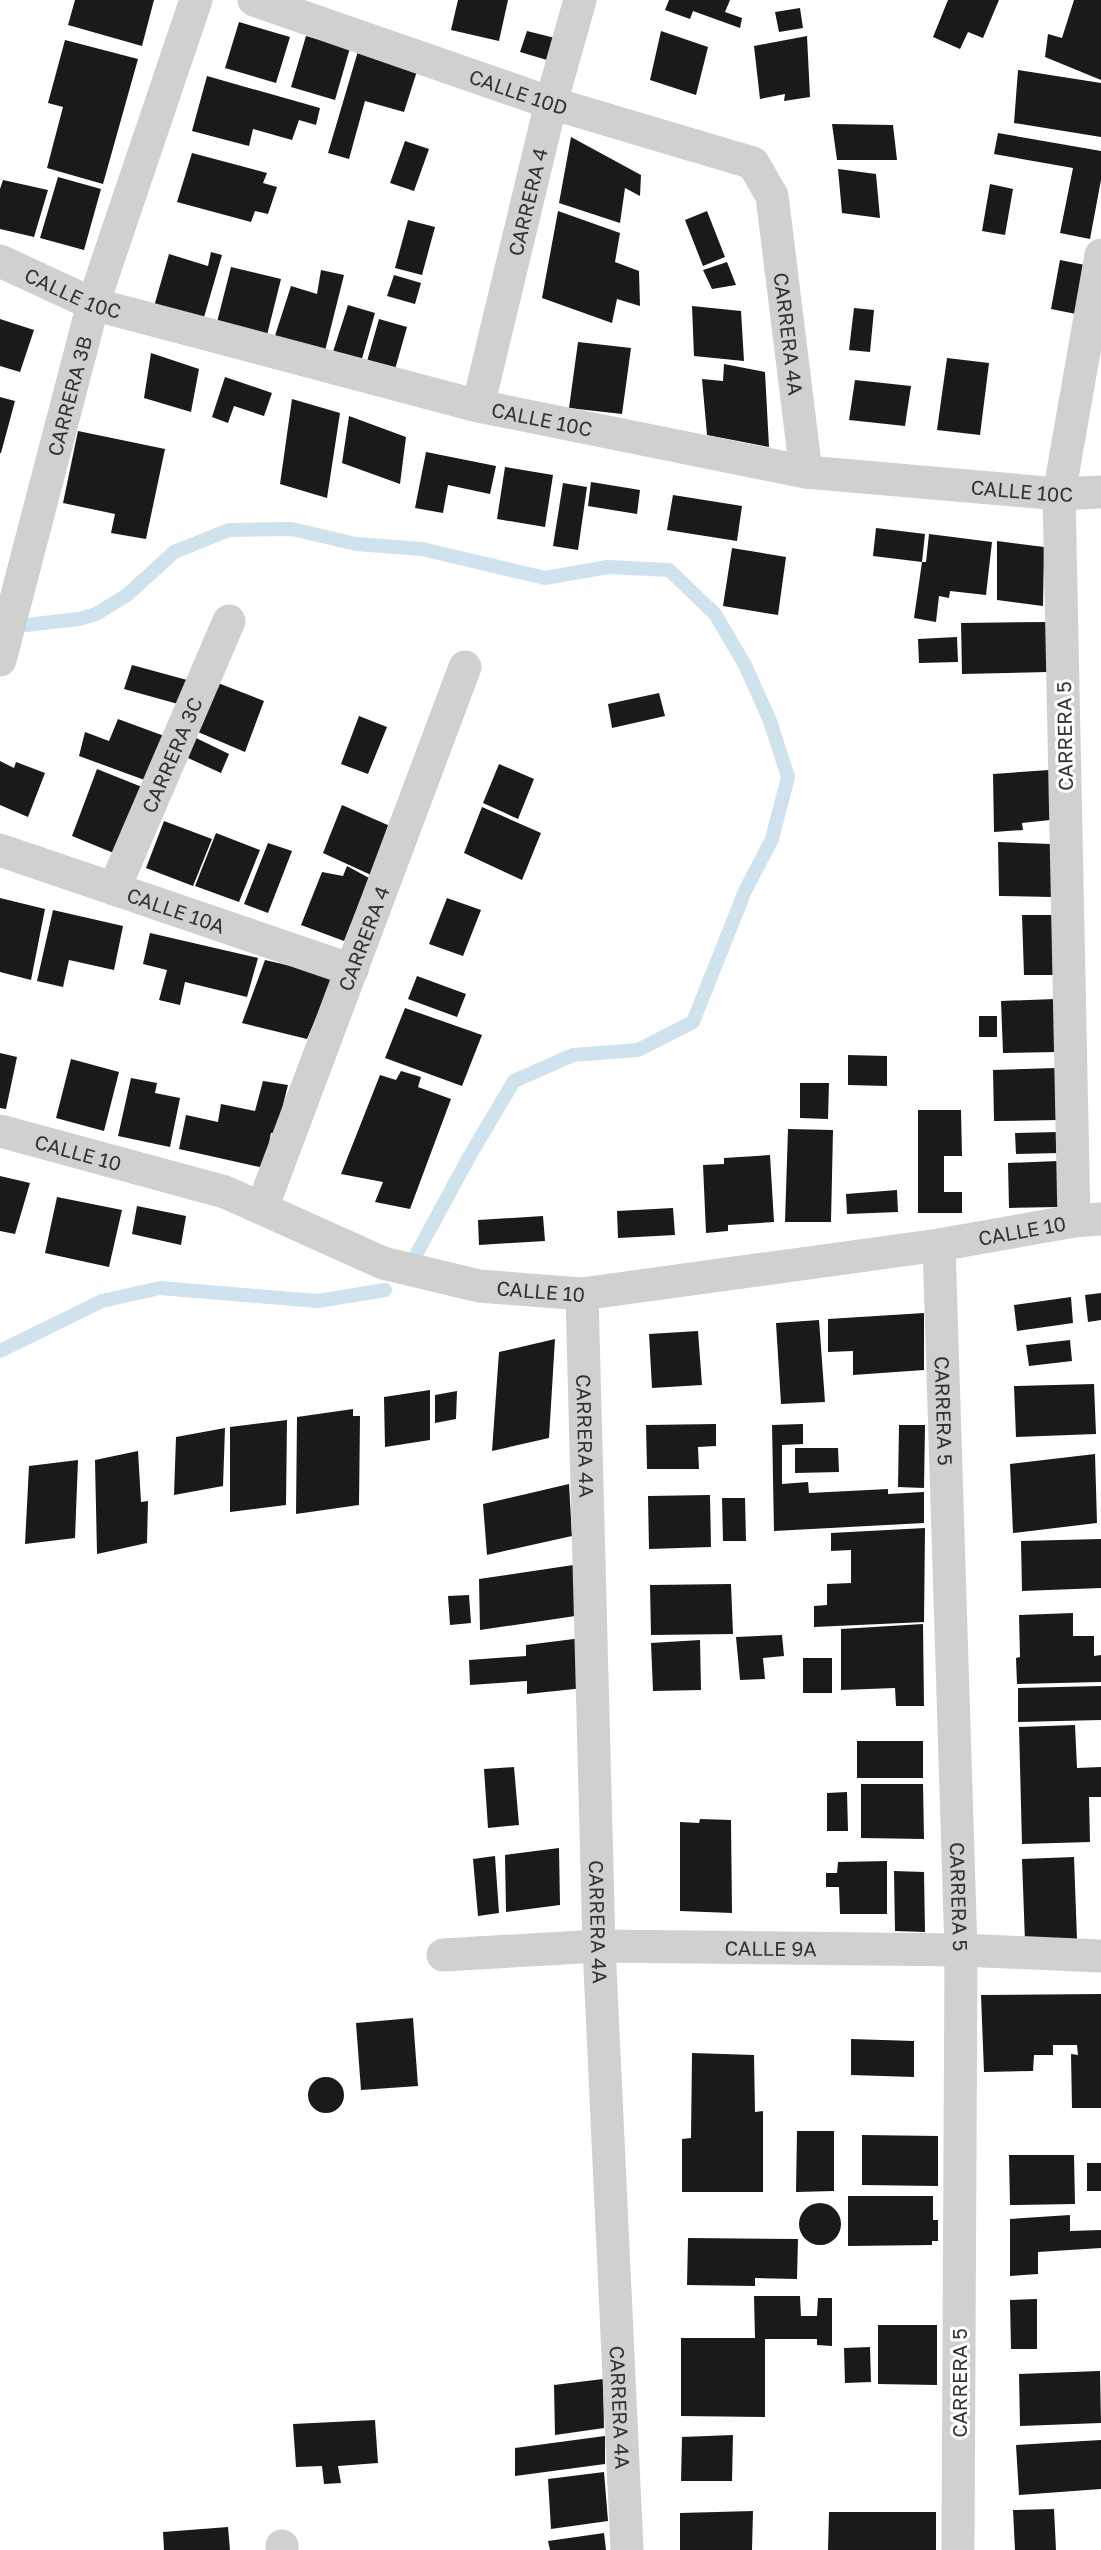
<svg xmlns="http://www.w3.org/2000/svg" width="1101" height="2550" viewBox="0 0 1101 2550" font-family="'Golos Text',sans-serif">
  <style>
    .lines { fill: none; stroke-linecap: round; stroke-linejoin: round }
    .stream { stroke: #cfe2ee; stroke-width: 14 }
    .building { fill: #1a1a1a }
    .minor { stroke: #d0d0d0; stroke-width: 33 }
    .labels { text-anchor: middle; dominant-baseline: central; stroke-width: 6; stroke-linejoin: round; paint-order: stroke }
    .street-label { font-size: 20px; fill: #333; stroke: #fff }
  </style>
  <rect width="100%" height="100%" fill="#fff"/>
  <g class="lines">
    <!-- stream -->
    <path class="stream" d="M 26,625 L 79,619 L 96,614 L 127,595 L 174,552 L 229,530 L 292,529 L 356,544 L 422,549 L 545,578 L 608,567 L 669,570 L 715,614 L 745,665 L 770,721 L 788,777 L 772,839 L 745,891 L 693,1022 L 638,1050 L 573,1055 L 514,1081 L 469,1157 L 417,1253
      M 0,1351 L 102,1301 L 160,1288 L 318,1301 L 385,1290"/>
  </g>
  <!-- building -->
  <path class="building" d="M 75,0 L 154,0 L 142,46 L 68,25 Z
    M 458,0 L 508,0 L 499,41 L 451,30 Z
    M 669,0 L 730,0 L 725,12 L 742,18 L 740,28 L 693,11 L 690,19 L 665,10 Z
    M 948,0 L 999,0 L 983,38 L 968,32 L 960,49 L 933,37 Z
    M 1074,0 L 1101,0 L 1101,80 L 1045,57 L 1048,34 L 1062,38 Z
    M 800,8 L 803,28 L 779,32 L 775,12 Z
    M 239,22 L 290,37 L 276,83 L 225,68 Z
    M 527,31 L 555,38 L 547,60 L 520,52 Z
    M 661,31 L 708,47 L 696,95 L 650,80 Z
    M 306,36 L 350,48 L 335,100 L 291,87 Z
    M 807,36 L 810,97 L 784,101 L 785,94 L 760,99 L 754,46 Z
    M 65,40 L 138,59 L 103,184 L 47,168 L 63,107 L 48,103 Z
    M 358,51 L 418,68 L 404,112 L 365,101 L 349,159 L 328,153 Z
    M 1018,70 L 1101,83 L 1101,137 L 1014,123 Z
    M 207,76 L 320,108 L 316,125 L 299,120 L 292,140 L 253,129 L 249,146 L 192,131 Z
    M 832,124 L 893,125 L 897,160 L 837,160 Z
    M 998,133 L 1101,151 L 1101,180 L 1090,239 L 1060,233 L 1073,168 L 994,154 Z
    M 571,137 L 641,175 L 640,196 L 625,188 L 620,223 L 559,203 Z
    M 405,141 L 429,149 L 414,191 L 390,183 Z
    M 192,153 L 267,173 L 263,183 L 277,187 L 268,214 L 255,211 L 251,222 L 177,202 Z
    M 838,169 L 876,174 L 880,218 L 842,213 Z
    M 58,177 L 101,189 L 84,250 L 40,238 Z
    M 3,180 L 48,190 L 34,237 L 0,229 L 0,189 Z
    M 990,184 L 1013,189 L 1005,235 L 982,231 Z
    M 558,211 L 620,233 L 615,262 L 639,271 L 640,306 L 617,299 L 612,323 L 542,298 Z
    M 707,211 L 725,257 L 703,266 L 685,220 Z
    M 408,220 L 435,227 L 422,275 L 395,268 Z
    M 211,252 L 222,255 L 202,324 L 153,310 L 169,254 L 208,266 Z
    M 1060,260 L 1085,265 L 1076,314 L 1051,309 Z
    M 727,262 L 736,285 L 712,289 L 703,270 Z
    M 231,267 L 281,279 L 265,343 L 215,330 Z
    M 321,270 L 344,275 L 323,359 L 272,345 L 291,286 L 317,294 Z
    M 394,275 L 421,283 L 415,304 L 387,296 Z
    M 348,305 L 375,313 L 359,369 L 330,361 Z
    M 692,306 L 741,311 L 744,361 L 694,356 Z
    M 854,308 L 874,310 L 870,352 L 849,350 Z
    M 0,319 L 34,330 L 20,372 L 0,366 Z
    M 379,319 L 407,327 L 392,380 L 364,372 Z
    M 578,342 L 631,348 L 622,414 L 569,408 Z
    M 151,353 L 199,369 L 191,412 L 144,398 Z
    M 947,358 L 989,363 L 980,435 L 937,430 Z
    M 724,364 L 765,372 L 769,447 L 707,435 L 702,379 L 723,381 Z
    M 225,377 L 272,393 L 264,416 L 234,406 L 228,423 L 212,417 Z
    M 855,380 L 911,386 L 905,426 L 849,420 Z
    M 0,397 L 15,401 L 1,453 L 0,453 Z
    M 292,399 L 340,413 L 327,498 L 280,484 Z
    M 349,416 L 406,437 L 400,484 L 342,463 Z
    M 78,431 L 165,449 L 146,539 L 111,533 L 115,514 L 63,503 Z
    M 426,452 L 496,466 L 490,494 L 448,485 L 443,513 L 415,508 Z
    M 505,467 L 553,475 L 545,527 L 497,519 Z
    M 591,482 L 640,490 L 637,514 L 588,506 Z
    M 563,483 L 587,487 L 578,550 L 553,546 Z
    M 673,495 L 742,506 L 737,541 L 667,530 Z
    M 876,528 L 925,534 L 922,562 L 873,556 Z
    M 929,534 L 992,542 L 986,595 L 950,591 L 949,598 L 939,596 L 936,622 L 914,618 L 922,562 L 926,562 Z
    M 997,541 L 1044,547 L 1043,606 L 997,600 Z
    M 732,548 L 786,557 L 778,615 L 723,606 Z
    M 1047,622 L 1048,672 L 962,674 L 961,623 Z
    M 957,637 L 958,662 L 919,663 L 918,639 Z
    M 132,665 L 187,680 L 178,704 L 124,689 Z
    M 218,683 L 264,701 L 245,752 L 198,732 Z
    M 659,693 L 665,716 L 612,728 L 608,704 Z
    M 359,716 L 387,727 L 368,774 L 341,764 Z
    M 118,719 L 167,737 L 150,782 L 79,756 L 85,732 L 109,741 Z
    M 196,738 L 229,754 L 221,773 L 188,758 Z
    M 0,761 L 14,768 L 16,762 L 45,773 L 28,817 L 0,805 Z
    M 499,764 L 534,779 L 518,819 L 483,803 Z
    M 97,769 L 142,787 L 116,854 L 72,836 Z
    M 1049,770 L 1050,820 L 1022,823 L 1023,830 L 994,832 L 993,774 Z
    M 342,805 L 390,826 L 371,875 L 323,853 Z
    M 482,807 L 541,833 L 522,880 L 464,853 Z
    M 164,821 L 212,839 L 193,886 L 146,868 Z
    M 216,833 L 260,850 L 239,902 L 195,886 Z
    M 998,842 L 1051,844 L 1052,897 L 999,896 Z
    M 268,843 L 292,851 L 268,913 L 244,904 Z
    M 347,866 L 369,878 L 344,941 L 301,925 L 322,872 L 343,876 Z
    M 0,898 L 45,909 L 31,980 L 0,972 Z
    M 447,898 L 481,910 L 463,956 L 429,944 Z
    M 53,910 L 123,926 L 114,970 L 69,960 L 63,987 L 37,981 Z
    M 1022,915 L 1052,915 L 1054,975 L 1024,975 Z
    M 150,933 L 258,958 L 247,997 L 185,982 L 180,1005 L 159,1000 L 167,970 L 143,964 Z
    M 265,960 L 334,976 L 307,1039 L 242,1023 Z
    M 417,976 L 466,994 L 457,1017 L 408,999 Z
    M 1055,999 L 1056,1052 L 1003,1053 L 1001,1001 Z
    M 405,1008 L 482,1035 L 462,1086 L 385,1058 Z
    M 979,1016 L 997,1016 L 997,1037 L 979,1037 Z
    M 0,1053 L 17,1057 L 6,1109 L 0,1108 Z
    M 848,1055 L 887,1056 L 887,1086 L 848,1085 Z
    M 71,1059 L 119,1072 L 104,1131 L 56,1118 Z
    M 1056,1068 L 1058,1120 L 994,1121 L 993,1070 Z
    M 401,1071 L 421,1077 L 418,1087 L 451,1099 L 410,1209 L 375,1202 L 383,1182 L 341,1174 L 380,1075 L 396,1080 Z
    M 131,1078 L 157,1083 L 155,1093 L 180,1098 L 170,1147 L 118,1136 Z
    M 263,1081 L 288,1085 L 276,1133 L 271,1133 L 264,1168 L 179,1149 L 186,1115 L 218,1122 L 221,1104 L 255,1111 Z
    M 800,1083 L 829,1083 L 828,1119 L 800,1118 Z
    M 918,1110 L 961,1110 L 962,1156 L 944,1156 L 944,1192 L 962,1192 L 962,1213 L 918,1213 Z
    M 788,1129 L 833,1130 L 831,1222 L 785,1222 Z
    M 1058,1132 L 1059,1153 L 1016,1154 L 1015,1133 Z
    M 770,1155 L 774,1222 L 728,1225 L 728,1231 L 706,1233 L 703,1165 L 724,1164 L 724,1158 Z
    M 1058,1161 L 1059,1207 L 1009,1208 L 1008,1163 Z
    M 0,1176 L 30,1183 L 15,1234 L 0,1231 Z
    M 897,1190 L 898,1212 L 847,1214 L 846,1194 Z
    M 57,1197 L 122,1210 L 109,1267 L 45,1253 Z
    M 137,1206 L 186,1216 L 181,1245 L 132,1234 Z
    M 673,1208 L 675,1235 L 618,1238 L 617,1211 Z
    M 543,1216 L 545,1241 L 479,1245 L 478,1220 Z
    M 1101,1293 L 1101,1320 L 1088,1322 L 1085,1295 Z
    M 1071,1297 L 1073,1323 L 1017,1331 L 1014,1305 Z
    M 924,1313 L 924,1370 L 853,1375 L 853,1351 L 828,1352 L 828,1319 Z
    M 819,1320 L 825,1402 L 781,1404 L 776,1323 Z
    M 698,1331 L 702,1385 L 652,1388 L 649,1334 Z
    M 555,1339 L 549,1438 L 492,1451 L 499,1352 Z
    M 1070,1340 L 1072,1361 L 1029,1366 L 1026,1345 Z
    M 1094,1384 L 1096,1434 L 1016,1437 L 1014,1386 Z
    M 430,1390 L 430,1440 L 385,1447 L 384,1397 Z
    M 457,1391 L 456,1419 L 435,1423 L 435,1395 Z
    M 353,1409 L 353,1416 L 360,1416 L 359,1505 L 296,1514 L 297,1417 Z
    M 287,1420 L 286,1505 L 230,1512 L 230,1427 Z
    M 716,1424 L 716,1446 L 698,1447 L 699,1469 L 647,1469 L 646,1425 Z
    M 803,1424 L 803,1444 L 782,1445 L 782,1484 L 808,1482 L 809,1493 L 888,1489 L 888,1494 L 924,1492 L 924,1523 L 774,1531 L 772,1425 Z
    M 899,1425 L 925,1425 L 924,1488 L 898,1487 Z
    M 225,1428 L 223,1486 L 174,1495 L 176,1437 Z
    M 795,1448 L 838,1448 L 839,1472 L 795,1473 Z
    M 138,1451 L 141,1502 L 148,1501 L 147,1543 L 97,1554 L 95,1460 Z
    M 1095,1454 L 1097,1523 L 1013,1533 L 1010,1464 Z
    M 78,1460 L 75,1538 L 25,1544 L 29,1466 Z
    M 569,1484 L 572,1536 L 487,1555 L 483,1504 Z
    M 710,1495 L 711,1547 L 649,1549 L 648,1496 Z
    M 722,1498 L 745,1498 L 746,1541 L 723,1541 Z
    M 925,1528 L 924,1622 L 814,1627 L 814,1606 L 827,1605 L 827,1584 L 851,1583 L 851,1550 L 831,1551 L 831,1533 Z
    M 1101,1539 L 1101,1588 L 1022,1591 L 1021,1541 Z
    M 580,1564 L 582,1615 L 480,1630 L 479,1579 Z
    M 731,1584 L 733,1634 L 651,1635 L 650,1585 Z
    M 469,1595 L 471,1623 L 450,1625 L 448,1596 Z
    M 1073,1613 L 1073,1636 L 1094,1636 L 1094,1656 L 1101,1655 L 1101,1682 L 1017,1684 L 1016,1658 L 1020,1657 L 1019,1615 Z
    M 923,1624 L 924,1706 L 896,1706 L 895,1688 L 841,1690 L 841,1629 Z
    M 782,1635 L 784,1656 L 763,1658 L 765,1679 L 740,1680 L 736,1637 Z
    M 582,1638 L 584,1688 L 527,1694 L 527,1681 L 470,1685 L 469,1660 L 526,1656 L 526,1645 Z
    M 700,1640 L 701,1690 L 653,1691 L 651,1643 Z
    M 803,1658 L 832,1658 L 832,1693 L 803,1693 Z
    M 1101,1686 L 1101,1720 L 1018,1722 L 1018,1688 Z
    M 1075,1725 L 1077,1768 L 1101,1767 L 1101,1797 L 1089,1797 L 1090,1842 L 1022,1844 L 1019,1727 Z
    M 857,1741 L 923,1741 L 923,1778 L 857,1778 Z
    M 514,1767 L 519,1825 L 488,1828 L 484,1769 Z
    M 861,1784 L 923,1784 L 924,1839 L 861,1838 Z
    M 847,1792 L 848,1831 L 827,1831 L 827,1793 Z
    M 700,1819 L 731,1820 L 732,1913 L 680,1911 L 680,1822 L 699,1823 Z
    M 559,1848 L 560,1905 L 506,1912 L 505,1855 Z
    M 495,1856 L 499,1913 L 478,1916 L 473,1859 Z
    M 1074,1857 L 1077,1940 L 1025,1942 L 1022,1859 Z
    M 887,1861 L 887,1914 L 840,1914 L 839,1887 L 826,1887 L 826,1873 L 837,1873 L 838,1862 Z
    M 894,1871 L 924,1872 L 925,1932 L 895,1931 Z
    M 1101,1994 L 1101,2108 L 1072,2108 L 1071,2054 L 1078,2055 L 1077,2045 L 1053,2045 L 1053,2055 L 1034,2055 L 1033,2071 L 984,2072 L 981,1995 Z
    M 413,2018 L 418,2086 L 361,2090 L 356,2023 Z
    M 851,2039 L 914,2041 L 914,2077 L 851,2075 Z
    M 692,2053 L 754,2055 L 755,2112 L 763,2111 L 763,2192 L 682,2192 L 682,2139 L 691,2138 Z
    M308 2095a18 18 0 1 1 36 0a18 18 0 1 1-36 0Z
    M 797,2131 L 834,2131 L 834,2191 L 796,2192 Z
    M 862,2135 L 938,2136 L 938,2186 L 862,2185 Z
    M 1009,2155 L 1074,2155 L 1075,2204 L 1010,2205 Z
    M 1087,2163 L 1101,2163 L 1101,2191 L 1087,2191 Z
    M 848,2196 L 933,2196 L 933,2220 L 938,2220 L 938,2241 L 932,2241 L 932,2245 L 848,2246 Z
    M799 2224a21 21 0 1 1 42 0a21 21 0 1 1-42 0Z
    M 1070,2215 L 1070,2231 L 1101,2230 L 1101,2248 L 1038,2252 L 1038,2274 L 1010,2276 L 1010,2219 Z
    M 688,2238 L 798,2239 L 797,2279 L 755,2278 L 755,2286 L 687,2285 Z
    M 754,2296 L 800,2296 L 801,2316 L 817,2316 L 818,2298 L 832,2298 L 832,2346 L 817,2345 L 817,2339 L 765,2339 L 765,2417 L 681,2416 L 681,2338 L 755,2338 Z
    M 1037,2299 L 1037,2349 L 1011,2349 L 1010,2300 Z
    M 878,2325 L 937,2325 L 937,2385 L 878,2384 Z
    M 870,2347 L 871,2382 L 845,2383 L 844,2348 Z
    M 1100,2371 L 1101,2423 L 1020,2426 L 1019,2374 Z
    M 603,2379 L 604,2428 L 555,2435 L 554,2385 Z
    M 375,2420 L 378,2463 L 338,2466 L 341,2483 L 324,2484 L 322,2466 L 296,2467 L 293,2424 Z
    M 733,2435 L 732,2481 L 681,2481 L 682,2437 Z
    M 605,2436 L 605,2464 L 515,2476 L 515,2448 Z
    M 1101,2440 L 1101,2489 L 1019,2495 L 1016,2445 Z
    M 604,2472 L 608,2521 L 551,2529 L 548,2479 Z
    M 1054,2509 L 1056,2550 L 1015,2550 L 1013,2510 Z
    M 753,2511 L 752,2550 L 680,2550 L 680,2513 Z
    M 829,2512 L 936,2512 L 936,2550 L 828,2550 Z
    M 228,2527 L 230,2550 L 164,2550 L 163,2532 Z
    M 604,2533 L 606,2550 L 550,2550 L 548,2541 Z"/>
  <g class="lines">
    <!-- minor -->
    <g class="minor">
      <path id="s1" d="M 254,0 L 551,103 L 753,163 L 772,196 L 806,472"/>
      <path id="s2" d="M 0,261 L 93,304 L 478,406 L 806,472 L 1059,494 L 1101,492"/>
      <path id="s3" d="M 478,406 L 551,103 L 580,0"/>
      <path id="s4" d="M 0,660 L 93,304 L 196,0"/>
      <path id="s5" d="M 0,850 L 352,970"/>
      <path id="s6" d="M 114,889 L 229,621"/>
      <path id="s7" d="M 0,1131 L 225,1192 L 383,1263 L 479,1286 L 582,1294 L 939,1245 L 1074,1221 L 1101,1219"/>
      <path id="s8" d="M 262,1208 L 465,667"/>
      <path d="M 1074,1221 L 1059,494 L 1101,255"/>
      <path id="s9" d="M 939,1245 L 961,1950 L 958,2550"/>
      <path id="s10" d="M 582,1294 L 599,1946 L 627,2550"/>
      <path id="s11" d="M 443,1955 L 599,1946 L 961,1950 L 1101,1956"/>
      <path d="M 282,2550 L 282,2546"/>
    </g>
  </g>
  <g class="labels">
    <!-- street labels -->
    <g class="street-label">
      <text stroke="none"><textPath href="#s1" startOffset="280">CALLE 10D</textPath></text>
      <text stroke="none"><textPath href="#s3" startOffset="210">CARRERA 4</textPath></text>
      <text stroke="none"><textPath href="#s2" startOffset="80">CALLE 10C</textPath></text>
      <text stroke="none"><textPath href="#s1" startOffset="702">CARRERA 4A</textPath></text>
      <text stroke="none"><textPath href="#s4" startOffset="273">CARRERA 3B</textPath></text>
      <text stroke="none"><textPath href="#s2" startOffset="566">CALLE 10C</textPath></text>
      <text stroke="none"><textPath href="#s2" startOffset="1052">CALLE 10C</textPath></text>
      <text transform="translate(1064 736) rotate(-91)">CARRERA 5</text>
      <text stroke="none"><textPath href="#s6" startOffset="146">CARRERA 3C</textPath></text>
      <text stroke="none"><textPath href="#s5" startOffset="186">CALLE 10A</textPath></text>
      <text stroke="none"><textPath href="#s8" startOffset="288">CARRERA 4</textPath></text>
      <text stroke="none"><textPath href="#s7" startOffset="81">CALLE 10</textPath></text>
      <text stroke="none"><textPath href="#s7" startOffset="1053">CALLE 10</textPath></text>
      <text stroke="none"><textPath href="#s7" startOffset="567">CALLE 10</textPath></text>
      <text stroke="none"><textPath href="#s9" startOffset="166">CARRERA 5</textPath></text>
      <text stroke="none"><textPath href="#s10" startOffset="142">CARRERA 4A</textPath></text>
      <text stroke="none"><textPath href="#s9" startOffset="652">CARRERA 5</textPath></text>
      <text stroke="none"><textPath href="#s10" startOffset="628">CARRERA 4A</textPath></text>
      <text stroke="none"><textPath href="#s11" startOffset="328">CALLE 9A</textPath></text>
      <text transform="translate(959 2383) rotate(-90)">CARRERA 5</text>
      <text stroke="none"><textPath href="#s10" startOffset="1114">CARRERA 4A</textPath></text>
    </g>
  </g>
</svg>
